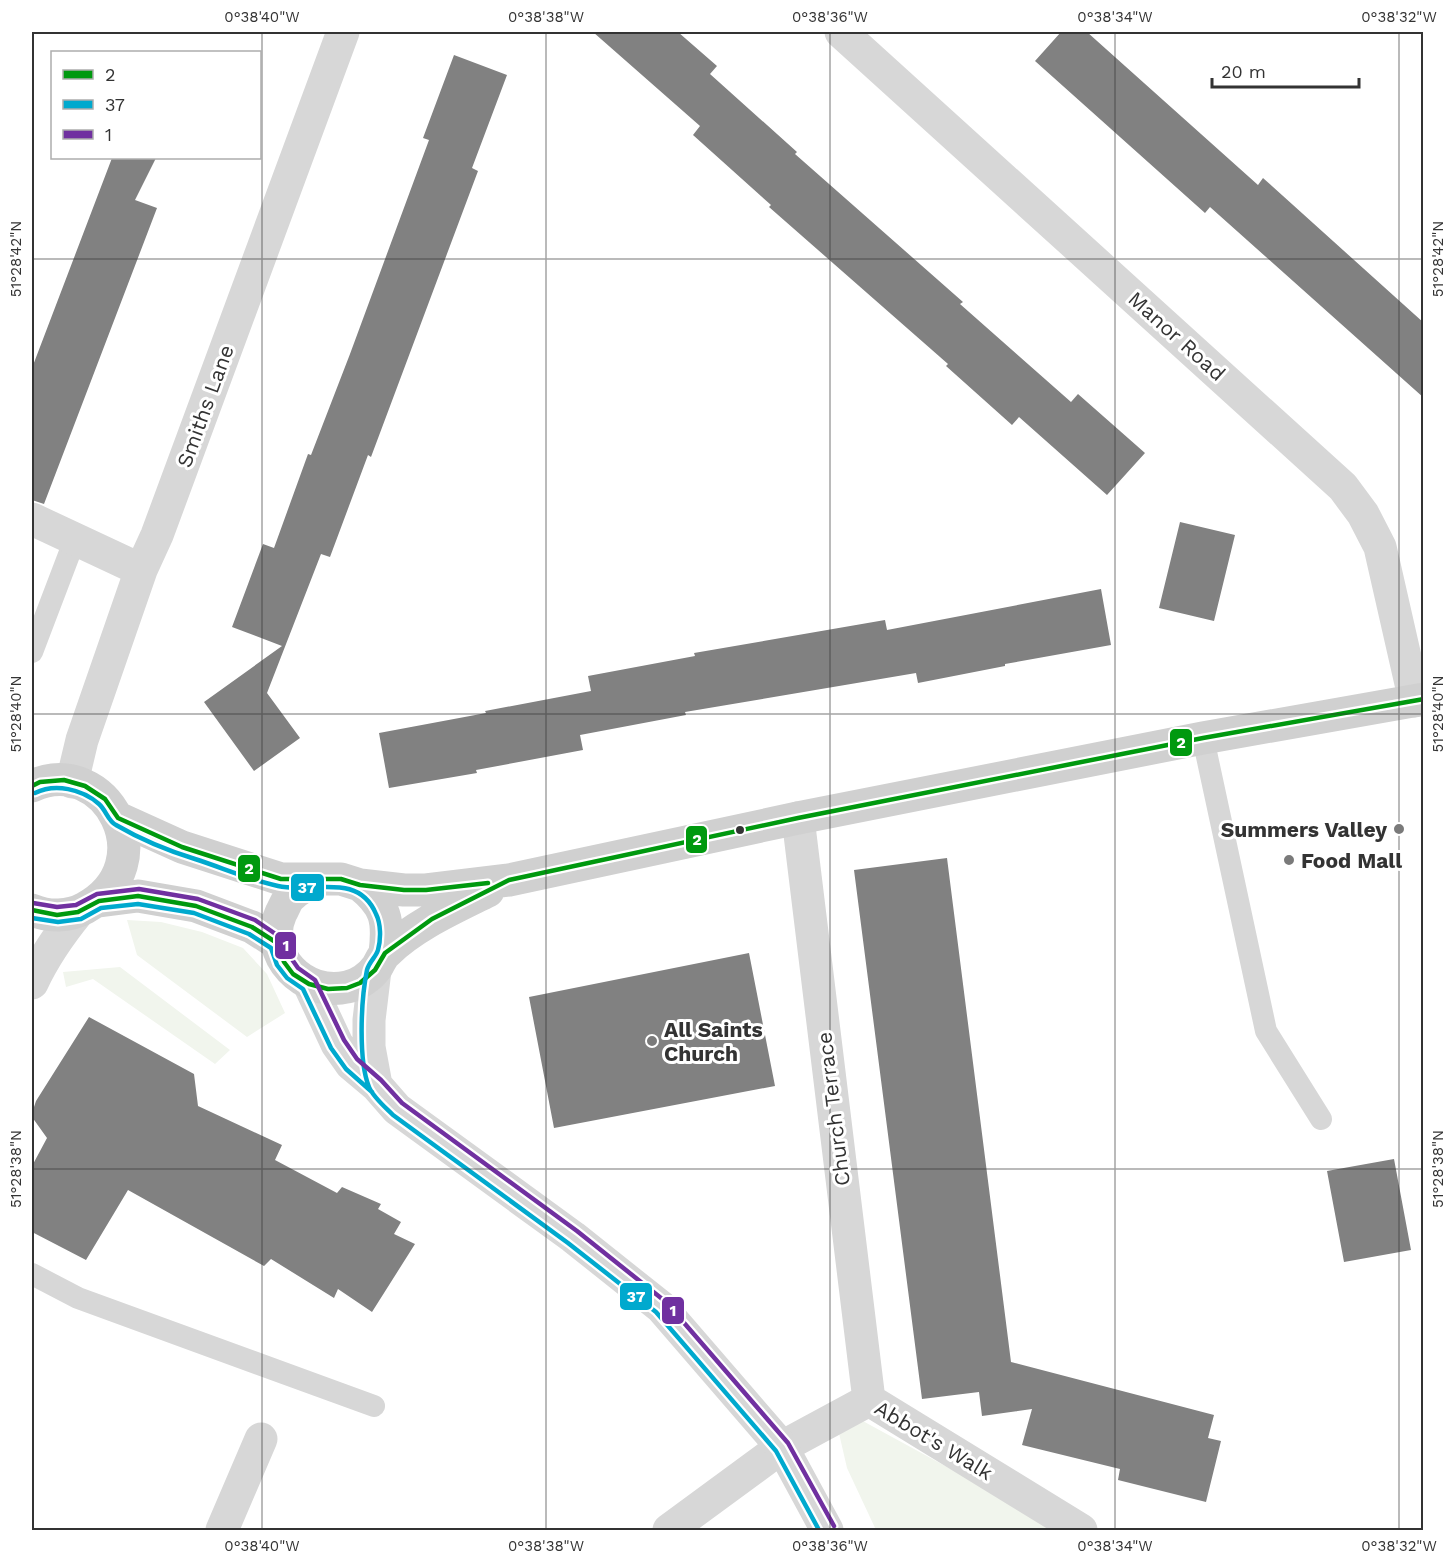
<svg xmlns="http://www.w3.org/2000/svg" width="1455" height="1562" viewBox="0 0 1455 1562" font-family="'Work Sans',sans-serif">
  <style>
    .green { fill: #f1f5ed }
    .building { fill: #818181 }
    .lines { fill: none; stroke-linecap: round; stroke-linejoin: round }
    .service { stroke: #d7d7d7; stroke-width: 22 }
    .minor { stroke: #d7d7d7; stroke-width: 33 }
    .tertiary { stroke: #d7d7d7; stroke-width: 33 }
    .secondary { stroke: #d0d0d0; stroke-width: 33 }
    .bus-1-casing { stroke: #fff; stroke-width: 9 }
    .bus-2-casing { stroke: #fff; stroke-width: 9 }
    .bus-3-casing { stroke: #fff; stroke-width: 9 }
    .bus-1 { stroke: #00990f; stroke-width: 4.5 }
    .bus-2 { stroke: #00a9ce; stroke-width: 4.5 }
    .bus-3 { stroke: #7030a0; stroke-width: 4.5 }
    .ticks { fill: none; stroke: #333; stroke-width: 1.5; stroke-opacity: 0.45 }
    .poi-dot { fill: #7a7a7a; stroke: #fff; stroke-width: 2 }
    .bus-dot { fill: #333; stroke: #fff; stroke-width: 2 }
    .labels { text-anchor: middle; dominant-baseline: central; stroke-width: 6; stroke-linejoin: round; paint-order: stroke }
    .street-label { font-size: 21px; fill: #333; stroke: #fff }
    .poi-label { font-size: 21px; font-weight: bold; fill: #333; stroke: #fff; text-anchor: start }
    .line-badge { stroke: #fff; stroke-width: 2 }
    .badge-label { font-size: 16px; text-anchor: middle; font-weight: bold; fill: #fff }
    .neatline { fill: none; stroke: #333; stroke-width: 2 }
    .ticks-label { font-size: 15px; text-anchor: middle; fill: #333 }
  </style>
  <rect width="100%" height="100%" fill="#fff"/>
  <!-- green -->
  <path class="green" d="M 127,920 L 161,922 L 202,932 L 243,948 L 267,974 L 285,1013 L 247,1037 L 137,955 Z
    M 120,967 L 230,1050 L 215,1064 L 93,979 L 66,987 L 63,972 Z
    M 861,1420 L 1026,1510 L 1052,1530 L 876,1530 L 847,1468 L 838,1429 Z"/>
  <!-- building -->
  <path class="building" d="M 593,32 L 678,32 L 717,66 L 710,74 L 797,152 L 795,154 L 963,302 L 960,304 L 1071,402 L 1078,394 L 1145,453 L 1107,495 L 1019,417 L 1012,425 L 946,366 L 948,364 L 769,207 L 771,205 L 693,135 L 700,126 Z
    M 1061,32 L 1087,32 L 1258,185 L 1263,178 L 1424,323 L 1424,398 L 1210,207 L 1205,213 L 1035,61 Z
    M 454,55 L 507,75 L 472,168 L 478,171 L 371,457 L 368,455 L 330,557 L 321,554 L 267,693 L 300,738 L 254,771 L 204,702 L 282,646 L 232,627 L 263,544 L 274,548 L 308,454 L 311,455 L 350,354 L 429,140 L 423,138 Z
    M 112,158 L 156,158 L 135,200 L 157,208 L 44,504 L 32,500 L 32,368 Z
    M 1180,522 L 1235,535 L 1214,621 L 1159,608 Z
    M 1101,589 L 1111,645 L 1005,664 L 1005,666 L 918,683 L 916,673 L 685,712 L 686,715 L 580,735 L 583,750 L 476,770 L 477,773 L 389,788 L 379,733 L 486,713 L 485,711 L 591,691 L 588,676 L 695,656 L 694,653 L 885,620 L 887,630 Z
    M 947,858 L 1011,1362 L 1214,1415 L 1208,1438 L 1221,1441 L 1206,1502 L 1118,1480 L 1120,1469 L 1022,1445 L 1032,1409 L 982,1416 L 979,1392 L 922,1399 L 854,870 Z
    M 749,953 L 775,1086 L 554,1128 L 529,997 Z
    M 89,1017 L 194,1074 L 198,1106 L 282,1145 L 275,1160 L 337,1193 L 342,1187 L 381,1204 L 378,1209 L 401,1222 L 394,1234 L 415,1244 L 372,1312 L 338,1289 L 334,1298 L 271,1259 L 264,1266 L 128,1190 L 86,1260 L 32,1232 L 32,1166 L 47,1138 L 32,1117 L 32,1113 L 36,1101 Z
    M 1394,1159 L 1411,1250 L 1344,1262 L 1327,1171 Z"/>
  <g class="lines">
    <!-- service -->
    <path class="service" d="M 32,652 L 75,539
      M 1203,738 L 1266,1031 L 1321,1119
      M 32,1274 L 78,1298 L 374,1406"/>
    <!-- minor -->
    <path class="minor" d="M 841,32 L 1343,487 L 1363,514 L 1380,547 L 1415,701
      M 32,519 L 141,570
      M 72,782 L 82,740 L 141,570 L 157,535 L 343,32
      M 798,818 L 869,1400
      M 32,983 C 44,957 60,934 78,912
      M 222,1530 L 261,1439
      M 669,1530 L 782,1447 L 869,1400 L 1081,1530"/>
    <!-- tertiary -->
    <path class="tertiary" d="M 375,970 L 369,1020 L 369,1047 L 376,1085
      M 309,984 L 337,1044 L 351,1064 L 376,1085 L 397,1109 L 573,1237 L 661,1307 L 782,1447 L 827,1530"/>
    <!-- secondary -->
    <path class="secondary" d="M 32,786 C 106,752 166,864 85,908 C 69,917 48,917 32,910
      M 118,818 L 182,847 L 281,879 L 341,879 L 360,885 L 404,890 L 426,890 L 509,880 L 798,818 L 1203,738 L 1424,699
      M 321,879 C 309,883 299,888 290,897 C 286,901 284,908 281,913 C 262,955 304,997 347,987 C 358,985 370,977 377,967 C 380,962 382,956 387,952 C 415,925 454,908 488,891
      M 360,885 C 386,906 389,920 385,953
      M 99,901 L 138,896 L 196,906 L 252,927 L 277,943"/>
    <defs>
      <path id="bus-1" d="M 32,786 L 40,782 L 64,780 L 85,786 L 105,799 L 118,818 L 182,847 L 281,879 L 341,879 L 360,885 L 404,890 L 426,890 L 488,883
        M 32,910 L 57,915 L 78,912 L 99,901 L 138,896 L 196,906 L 252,927 L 277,943 L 284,962 L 293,974 L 309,984 L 328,989 L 347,988 L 360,983 L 375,970 L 385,953 L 432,919 L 509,880 L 798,818 L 1203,738 L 1424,699"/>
      <path id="bus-2" d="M 35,793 C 55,783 82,789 99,804 C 106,810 108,821 116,825 C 140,839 169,851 195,859 C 223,868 250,880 278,886 C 312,894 358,871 376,914 C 381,924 381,939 378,950 C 376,957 369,962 367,970 C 361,999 358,1060 369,1087 C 373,1097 385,1107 393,1115 L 568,1243 L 656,1312 L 776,1451 L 819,1530
        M 32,918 L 58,922 L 81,919 L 101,908 L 138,904 L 194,913 L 249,934 L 271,948 L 277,965 L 287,978 L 303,989 L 331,1048 L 346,1069 L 372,1092"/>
      <path id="bus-3" d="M 33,903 L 57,907 L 76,905 L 97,894 L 139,889 L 198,899 L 255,920 L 283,939 L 291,958 L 298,968 L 315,980 L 344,1040 L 357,1059 L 381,1080 L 402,1103 L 577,1231 L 666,1302 L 788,1443 L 834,1526"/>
    </defs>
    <!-- bus-1 casing -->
    <use href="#bus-1" class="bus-1-casing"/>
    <!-- bus-2 casing -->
    <use href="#bus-2" class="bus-2-casing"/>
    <!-- bus-3 casing -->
    <use href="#bus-3" class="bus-3-casing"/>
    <!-- bus-1 -->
    <use href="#bus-1" class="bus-1"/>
    <!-- bus-2 -->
    <use href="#bus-2" class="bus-2"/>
    <!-- bus-3 -->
    <use href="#bus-3" class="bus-3"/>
  </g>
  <!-- ticks -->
  <path class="ticks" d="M 262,32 L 262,1530M 546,32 L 546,1530M 830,32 L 830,1530M 1115,32 L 1115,1530M 1399,32 L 1399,1530M 32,259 L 1424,259M 32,714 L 1424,714M 32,1169 L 1424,1169"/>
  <!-- markers -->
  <g class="poi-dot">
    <circle cx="1399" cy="829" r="6"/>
    <circle cx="1289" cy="860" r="6"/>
    <circle cx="652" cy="1041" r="6"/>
  </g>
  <circle class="bus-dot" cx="740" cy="830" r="5"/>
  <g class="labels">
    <!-- street labels -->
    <g class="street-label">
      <text transform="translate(1177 336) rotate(42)">Manor Road</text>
      <text transform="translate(205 406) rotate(-70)">Smiths Lane</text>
      <text transform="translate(833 1109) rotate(-97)">Church Terrace</text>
      <text transform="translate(934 1440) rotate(31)">Abbot's Walk</text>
    </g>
    <!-- poi labels -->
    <g class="poi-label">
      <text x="1387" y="829" text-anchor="end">Summers Valley</text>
      <text x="1301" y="860">Food Mall</text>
      <text x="664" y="1029">All Saints<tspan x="664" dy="24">Church</tspan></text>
    </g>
  </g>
  <g class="line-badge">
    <rect x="1169" y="728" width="24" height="29" rx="6" fill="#00990f"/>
    <rect x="685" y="825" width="23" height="29" rx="6" fill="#00990f"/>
    <rect x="237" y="854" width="24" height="29" rx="6" fill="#00990f"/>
    <rect x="290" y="873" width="35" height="29" rx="6" fill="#00a9ce"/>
    <rect x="274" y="931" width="23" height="29" rx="6" fill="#7030a0"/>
    <rect x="619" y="1282" width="34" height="29" rx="6" fill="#00a9ce"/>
    <rect x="661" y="1296" width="24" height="29" rx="6" fill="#7030a0"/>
  </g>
  <g class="badge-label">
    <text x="1181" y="748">2</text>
    <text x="697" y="845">2</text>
    <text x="249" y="874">2</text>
    <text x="307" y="893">37</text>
    <text x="286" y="951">1</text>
    <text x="636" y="1302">37</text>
    <text x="673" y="1316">1</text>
  </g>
  <!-- border -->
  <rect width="1455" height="1562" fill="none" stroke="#ffffff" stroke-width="66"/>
  <!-- legend -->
  <rect x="51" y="51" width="210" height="108" fill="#ffffff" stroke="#adadad" stroke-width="1.5"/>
  <rect x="63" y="70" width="30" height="9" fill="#00990f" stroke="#adadad" stroke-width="1.5"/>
  <text x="105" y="81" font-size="18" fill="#333333">2</text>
  <rect x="63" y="100" width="30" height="9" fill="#00a9ce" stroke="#adadad" stroke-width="1.5"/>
  <text x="105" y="111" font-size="18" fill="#333333">37</text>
  <rect x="63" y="130" width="30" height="9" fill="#7030a0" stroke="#adadad" stroke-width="1.5"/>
  <text x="105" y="141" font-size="18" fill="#333333">1</text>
  <!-- scale -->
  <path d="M1212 78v9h147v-9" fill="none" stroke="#333333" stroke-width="3"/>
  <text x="1221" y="78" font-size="18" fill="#333333" stroke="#ffffff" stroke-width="4.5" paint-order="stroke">20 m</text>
  <rect x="33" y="33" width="1389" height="1496" class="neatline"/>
  <g class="ticks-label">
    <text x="262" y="22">0°38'40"W</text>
    <text x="546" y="22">0°38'38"W</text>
    <text x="830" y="22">0°38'36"W</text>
    <text x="1115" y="22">0°38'34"W</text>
    <text x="1399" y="22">0°38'32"W</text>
    <text transform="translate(16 259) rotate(-90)" y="5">51°28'42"N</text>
    <text transform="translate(1438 259) rotate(-90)" y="5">51°28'42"N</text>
    <text transform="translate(16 714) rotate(-90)" y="5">51°28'40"N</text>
    <text transform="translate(1438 714) rotate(-90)" y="5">51°28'40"N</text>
    <text transform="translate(16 1169) rotate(-90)" y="5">51°28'38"N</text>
    <text transform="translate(1438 1169) rotate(-90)" y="5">51°28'38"N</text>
    <text x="262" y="1551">0°38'40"W</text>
    <text x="546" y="1551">0°38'38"W</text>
    <text x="830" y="1551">0°38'36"W</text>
    <text x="1115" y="1551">0°38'34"W</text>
    <text x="1399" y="1551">0°38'32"W</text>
  </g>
</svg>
